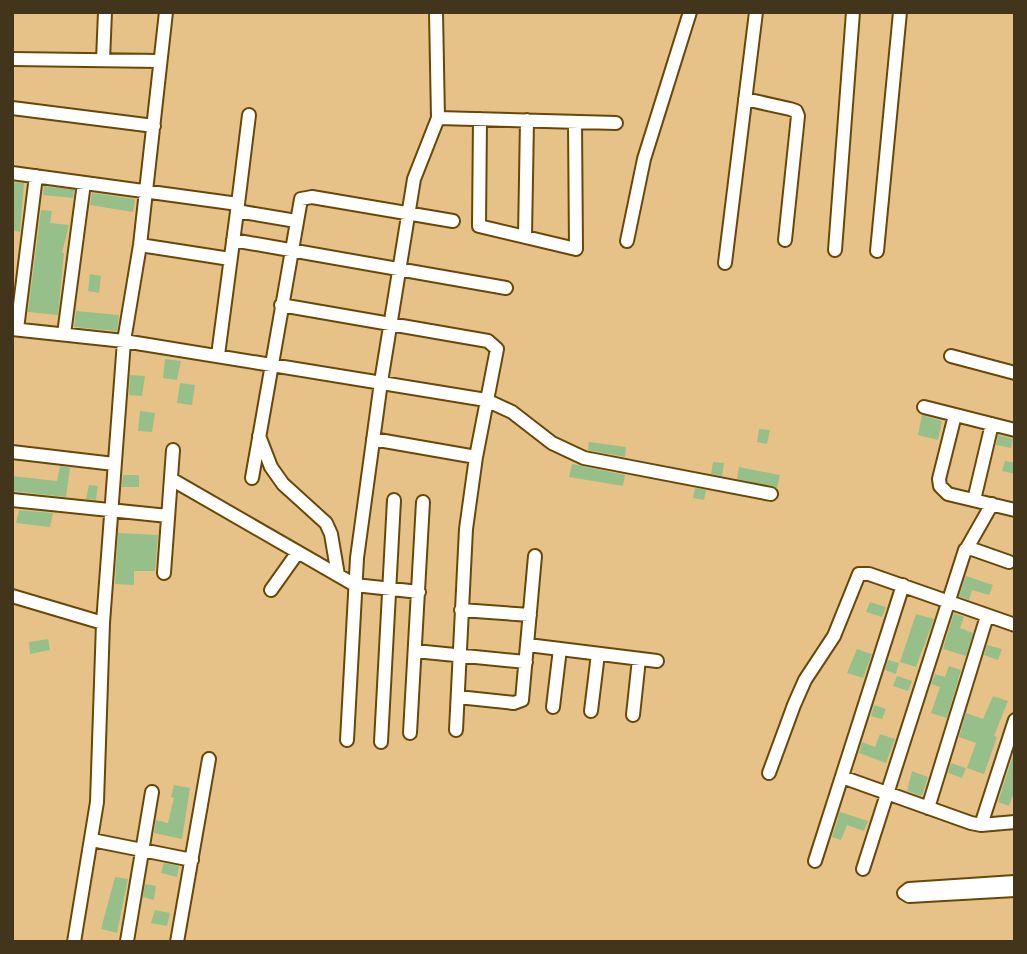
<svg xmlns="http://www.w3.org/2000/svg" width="1027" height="954" viewBox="0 0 1027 954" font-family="Cabin,sans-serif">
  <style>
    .building { fill: #97bf8a }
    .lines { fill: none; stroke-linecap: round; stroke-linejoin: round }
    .minor-casing { stroke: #684807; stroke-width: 16 }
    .minor { stroke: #fff; stroke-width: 12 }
  </style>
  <rect width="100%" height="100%" fill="#e7c288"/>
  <!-- building -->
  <path class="building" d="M 12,182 L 24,183 L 20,232 L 12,230 Z
    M 44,186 L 74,190 L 73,198 L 43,195 Z
    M 92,193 L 135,199 L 133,212 L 90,205 Z
    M 41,210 L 52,211 L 50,223 L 69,225 L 62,253 L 64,253 L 58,315 L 28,312 Z
    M 90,274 L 101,276 L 99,293 L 88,291 Z
    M 76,311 L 119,315 L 117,331 L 74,327 Z
    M 165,359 L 181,361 L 177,380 L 163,378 Z
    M 130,375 L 145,376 L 142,396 L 129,395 Z
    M 180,383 L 195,385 L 192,405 L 177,403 Z
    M 140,411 L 155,413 L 152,432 L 138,431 Z
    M 922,415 L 942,421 L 938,440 L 918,435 Z
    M 759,429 L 770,430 L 767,444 L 757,442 Z
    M 998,435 L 1013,439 L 1011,448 L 996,445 Z
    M 589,442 L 626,447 L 625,457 L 588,450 Z
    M 1005,461 L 1015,463 L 1015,474 L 1002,471 Z
    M 713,462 L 724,463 L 722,476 L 711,474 Z
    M 572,464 L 625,475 L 623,486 L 569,477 Z
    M 60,466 L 70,468 L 66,497 L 12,491 L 12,476 L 57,481 Z
    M 739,467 L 780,475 L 777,488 L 737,479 Z
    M 123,475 L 139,475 L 139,487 L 122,487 Z
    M 89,485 L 98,486 L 96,500 L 86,499 Z
    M 695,488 L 706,490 L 704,500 L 693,498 Z
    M 19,510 L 53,513 L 50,527 L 16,523 Z
    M 118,533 L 158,535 L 155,571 L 134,571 L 134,585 L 115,584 Z
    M 966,576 L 993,585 L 989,595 L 972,590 L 969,600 L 959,596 Z
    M 870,602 L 886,607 L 882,617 L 866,612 Z
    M 954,613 L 964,617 L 960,628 L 973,633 L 966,656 L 943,649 Z
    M 916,614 L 934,619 L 916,667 L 900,662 Z
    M 48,639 L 50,650 L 30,654 L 29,642 Z
    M 987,645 L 1002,649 L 998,660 L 984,655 Z
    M 857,649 L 872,654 L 863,678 L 847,673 Z
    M 888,660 L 899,663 L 896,674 L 885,670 Z
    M 949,666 L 961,670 L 947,718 L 931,713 L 940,687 L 931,684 L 935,674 L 945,677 Z
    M 897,676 L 912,681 L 908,691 L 893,686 Z
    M 993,696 L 1008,701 L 994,736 L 997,737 L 984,774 L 967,768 L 976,743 L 959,737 L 966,713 L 983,719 Z
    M 874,705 L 886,709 L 882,719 L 871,716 Z
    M 880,734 L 895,739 L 886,763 L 859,753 L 862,742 L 875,747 Z
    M 1015,749 L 1015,789 L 1009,806 L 998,802 Z
    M 951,763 L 966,768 L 962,778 L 948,773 Z
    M 912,771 L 928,777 L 922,796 L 907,791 Z
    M 174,785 L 190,788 L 182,839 L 154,833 L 156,820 L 168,823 L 174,798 L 171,797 Z
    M 840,812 L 868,821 L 864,831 L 847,825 L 841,840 L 832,837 Z
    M 164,863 L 179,866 L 177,877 L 161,873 Z
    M 115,877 L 128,879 L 117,933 L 101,929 Z
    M 145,884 L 156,886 L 154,900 L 143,897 Z
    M 155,910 L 170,913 L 167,926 L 151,923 Z"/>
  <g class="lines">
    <defs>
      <path id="minor" d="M 12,59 L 160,61
        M 103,60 L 105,12
        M 745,99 L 790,109 L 796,111 L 798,116 L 785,240
        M 12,108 L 154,126
        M 438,118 L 616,123
        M 480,119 L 479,226 L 576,249 L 575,122
        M 12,173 L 238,204 L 218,355
        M 238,204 L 249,115
        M 237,211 L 296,221
        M 525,237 L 527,120
        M 233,240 L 506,288
        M 627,241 L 644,159 L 690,12
        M 140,245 L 230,259
        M 835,250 L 853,12
        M 877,251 L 900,12
        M 725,263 L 756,12
        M 281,305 L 488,341 L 497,349 L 476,457 L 466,529 L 456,730
        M 12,329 L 124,341 L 486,400 L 512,412 L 552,443 L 584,458 L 771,494
        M 17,329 L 36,176
        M 64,334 L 84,183
        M 951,356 L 1015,373
        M 924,407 L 1015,430
        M 955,415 L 939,479 L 940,486 L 948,494 L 1015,510
        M 259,436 L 271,467 L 283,484 L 326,523 L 331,534 L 338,575
        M 373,439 L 476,457
        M 12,452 L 114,464
        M 252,478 L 301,199 L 312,197 L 453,221
        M 171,479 L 355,585 L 419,592
        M 12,500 L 168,516
        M 974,500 L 992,424
        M 967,548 L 992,504
        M 164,573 L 173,450
        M 271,590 L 298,552
        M 12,596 L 103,623
        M 461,610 L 530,615
        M 528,645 L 657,661
        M 415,651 L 526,662
        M 458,697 L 514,703 L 522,700 L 535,556
        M 553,707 L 560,649
        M 591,711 L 598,654
        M 633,715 L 639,659
        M 410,733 L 423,502
        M 347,740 L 357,558 L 381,382 L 414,179 L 438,118 L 436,12
        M 381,742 L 394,500
        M 769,773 L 794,705 L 805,680 L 834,636 L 859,574 L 869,574 L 1015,625
        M 842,777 L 971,823 L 981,825 L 1015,822
        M 928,808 L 987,616
        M 981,825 L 1015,720
        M 92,840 L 192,860
        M 815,861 L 903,585
        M 863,869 L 965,550 L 972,549 L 1009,562
        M 1015,882 L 909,889 L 904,893 L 909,896 L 1015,890
        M 127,941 L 152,792
        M 74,942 L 97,802 L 103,623 L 124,341 L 140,245 L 166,12
        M 177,942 L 209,759"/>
    </defs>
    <!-- minor casing -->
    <use href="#minor" class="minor-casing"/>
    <!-- minor -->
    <use href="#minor" class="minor"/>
  </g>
  <!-- border -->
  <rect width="1027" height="954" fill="none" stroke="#43341c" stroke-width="28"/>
</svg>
